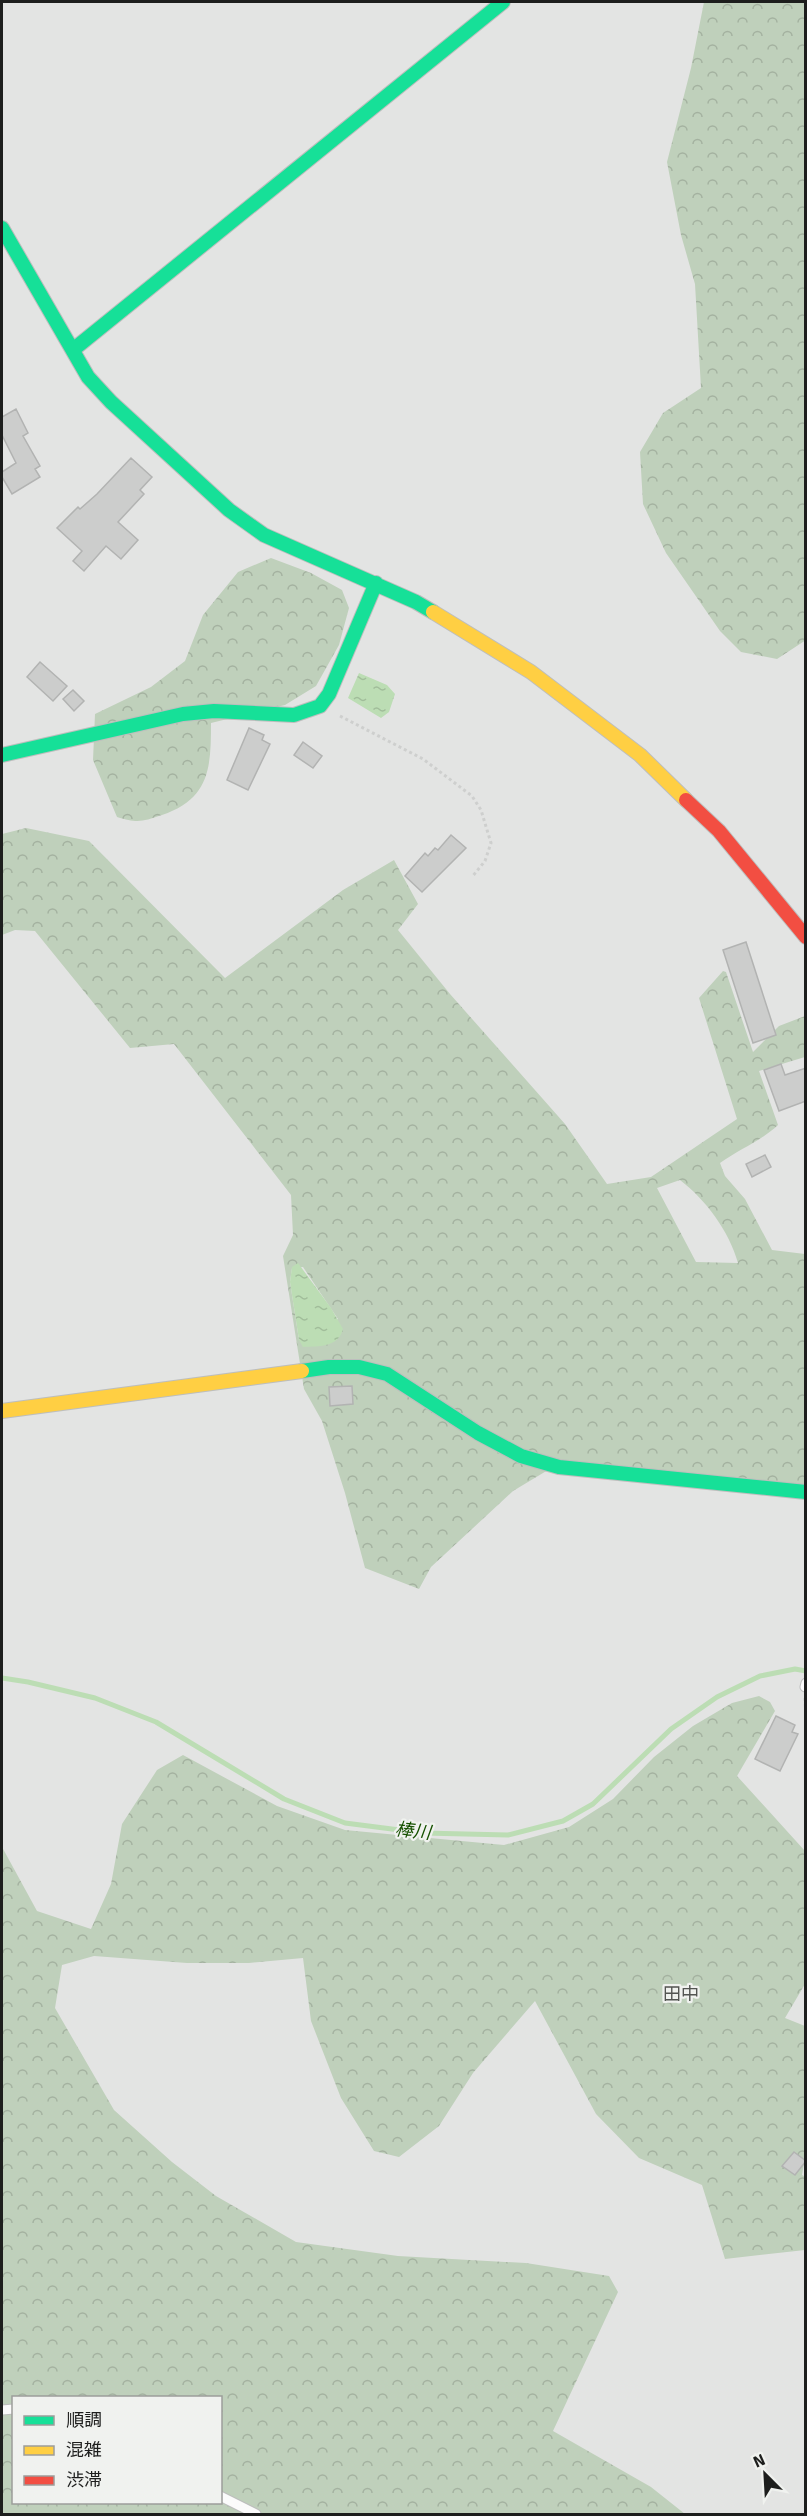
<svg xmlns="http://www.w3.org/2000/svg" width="807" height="2516" viewBox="0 0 807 2516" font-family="Signika,'Noto Sans JP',sans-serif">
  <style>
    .forest { fill: url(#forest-crowns); fill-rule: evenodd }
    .water { fill: url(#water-ripples) }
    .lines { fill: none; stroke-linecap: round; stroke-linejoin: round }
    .stream { stroke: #bcddb4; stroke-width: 5 }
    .building { fill: #cccdcc; stroke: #b2b3b2; stroke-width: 1.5 }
    .lane-casing { stroke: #bdbebd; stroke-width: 11 }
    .fast-casing { stroke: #bdbebd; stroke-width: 16 }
    .slow-casing { stroke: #bdbebd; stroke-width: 16 }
    .jam-casing { stroke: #bdbebd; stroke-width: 16 }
    .path { stroke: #cecfce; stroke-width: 3; stroke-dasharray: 3 3; stroke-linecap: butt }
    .lane { stroke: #fbfbfb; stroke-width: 9 }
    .fast { stroke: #16e098; stroke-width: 14 }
    .slow { stroke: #ffcf43; stroke-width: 14 }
    .jam { stroke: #f24e42; stroke-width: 14 }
    .labels { text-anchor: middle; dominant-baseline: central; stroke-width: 4.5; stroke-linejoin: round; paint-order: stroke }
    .water-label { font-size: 18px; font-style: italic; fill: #165100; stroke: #f0f2ef }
    .neighbourhood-label { font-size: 18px; fill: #535552; stroke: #f0f2ef }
  </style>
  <defs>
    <pattern id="forest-crowns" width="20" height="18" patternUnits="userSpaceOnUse" patternTransform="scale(1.5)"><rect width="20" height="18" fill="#bfd0bb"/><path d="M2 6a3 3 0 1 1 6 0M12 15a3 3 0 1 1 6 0" fill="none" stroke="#a4b2a0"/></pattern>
    <pattern id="water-ripples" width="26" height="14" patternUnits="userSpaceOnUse" patternTransform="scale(1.5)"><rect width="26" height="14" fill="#bcddb4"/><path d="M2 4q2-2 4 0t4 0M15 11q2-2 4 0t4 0" fill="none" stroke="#a1bd9a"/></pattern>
  </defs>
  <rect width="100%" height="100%" fill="#e3e4e3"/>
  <!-- forest -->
  <path class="forest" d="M 704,2 L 805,2 L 806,640 L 777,659 L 741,652 L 720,631 L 666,553 L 643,504 L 640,452 L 663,413 L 701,388 L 695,284 L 681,235 L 667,162 L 691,68 Z
    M 271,558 L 311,573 L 342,590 L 349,608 L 339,645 L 316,686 L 285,705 L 211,723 C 211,767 210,799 162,815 C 142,822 137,823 117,817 L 93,760 L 95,714 L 151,687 L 185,661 L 203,615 L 238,572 Z
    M 26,828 L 89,841 L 225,978 L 343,890 L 394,860 L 418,904 L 398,930 L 450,994 L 565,1124 L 607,1184 L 651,1177 L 737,1119 L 699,998 L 723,971 L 726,972 L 753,1052 L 779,1026 L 805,1016 L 805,1057 L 759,1071 L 778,1125 C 761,1141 740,1149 720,1163 L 725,1176 L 745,1199 L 772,1250 L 805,1254 L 805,1485 L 563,1461 L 513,1491 L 431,1567 L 419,1589 L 365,1568 L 345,1493 L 322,1421 L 304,1389 L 283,1256 L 293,1235 L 291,1195 L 174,1044 L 130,1048 L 35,931 L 15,930 L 2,935 L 2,834 ZM 680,1180 C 706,1200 729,1231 738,1263 L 696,1262 L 657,1188 ZM 303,1267 L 338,1319 L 299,1340 L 290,1282 L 292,1268 Z
    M 759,1696 L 770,1702 L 775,1711 L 737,1776 L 805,1851 L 805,1984 L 785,2018 L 805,2026 L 806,2152 L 802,2175 L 806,2177 L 805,2250 L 725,2259 L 702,2185 L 639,2158 L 596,2114 L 535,2001 L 473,2073 L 439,2126 L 399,2157 L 374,2151 L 341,2098 L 311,2021 L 303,1958 L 249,1963 L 187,1963 L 94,1956 L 62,1965 L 55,2008 L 114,2110 L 172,2162 L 216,2196 L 296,2242 L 398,2256 L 526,2263 L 609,2276 L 618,2292 L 553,2431 L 651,2487 L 685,2514 L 2,2514 L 2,1847 L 37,1911 L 91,1929 L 111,1884 L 122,1824 L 157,1770 L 183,1755 L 277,1806 L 345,1830 L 504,1845 L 569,1827 L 613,1799 L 654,1757 L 693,1726 L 732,1703 ZM 14,2398 L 220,2398 L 220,2502 L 14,2502 Z"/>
  <!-- water -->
  <path class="water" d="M 359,673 L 387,685 L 395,694 L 389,712 L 381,718 L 348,698 Z
    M 298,1263 L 331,1308 L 343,1329 C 338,1348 318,1346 303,1347 L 299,1340 L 290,1282 L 292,1267 Z"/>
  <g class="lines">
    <!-- stream -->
    <path class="stream" d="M 2,1678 L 28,1682 L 95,1698 L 156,1722 L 284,1799 L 345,1823 L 423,1833 L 508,1835 L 563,1821 L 593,1804 L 671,1729 L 717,1697 L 760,1676 L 795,1669 L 806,1671"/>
  </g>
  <!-- building -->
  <path class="building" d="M 16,409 L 28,433 L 23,436 L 40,466 L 35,469 L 40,477 L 12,494 L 2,477 L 2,472 L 16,463 L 2,435 L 2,417 Z
    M 131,458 L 152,477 L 140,490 L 144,494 L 118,522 L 138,540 L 121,559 L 106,546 L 84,571 L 73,561 L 82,551 L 57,528 L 78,507 L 80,509 L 97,494 Z
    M 40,662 L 67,686 L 53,701 L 27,677 Z
    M 73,690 L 84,701 L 74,711 L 63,699 Z
    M 249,728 L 264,735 L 262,740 L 270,744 L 248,790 L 227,780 Z
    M 303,742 L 322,756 L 313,768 L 294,755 Z
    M 451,835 L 466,848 L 422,892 L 405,876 L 425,853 L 428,856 L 435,848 L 438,850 Z
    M 746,942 L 776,1035 L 753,1043 L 723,950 Z
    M 781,1064 L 785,1075 L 806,1068 L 806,1101 L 779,1111 L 764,1070 Z
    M 765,1155 L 771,1167 L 752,1177 L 746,1164 Z
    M 352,1386 L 353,1404 L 330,1406 L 329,1387 Z
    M 776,1716 L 795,1725 L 792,1732 L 798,1734 L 780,1771 L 755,1759 Z
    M 794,2152 L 806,2161 L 795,2175 L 782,2166 Z"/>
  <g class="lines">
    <defs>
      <path id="lane" d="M 805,1687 L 806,1683
        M 2,2410 L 14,2409
        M 220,2496 L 256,2514"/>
      <path id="fast" d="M 2,228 L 88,377 L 111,402 L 229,510 L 264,535 L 416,602 L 433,612
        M 74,349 L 503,2
        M 2,755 L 183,714 L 214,711 L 294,715 L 320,706 L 329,694 L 376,583
        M 302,1371 L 329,1367 L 359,1367 L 387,1374 L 478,1433 L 521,1456 L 559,1467 L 806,1492"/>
      <path id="slow" d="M 433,612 L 531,672 L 640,755 L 686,800
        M 2,1411 L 302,1371"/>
      <path id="jam" d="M 686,800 L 719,831 L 806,937"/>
    </defs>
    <!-- lane casing -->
    <use href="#lane" class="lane-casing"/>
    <!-- fast casing -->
    <use href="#fast" class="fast-casing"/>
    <!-- slow casing -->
    <use href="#slow" class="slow-casing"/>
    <!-- jam casing -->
    <use href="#jam" class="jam-casing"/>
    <!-- path -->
    <path class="path" d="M 340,716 L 423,759 L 472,796 L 481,810 L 491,843 L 485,861 L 472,877
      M 805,1698 L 806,1721
      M 806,1741 L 806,1757"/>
    <!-- lane -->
    <use href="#lane" class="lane"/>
    <!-- fast -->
    <use href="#fast" class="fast"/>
    <!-- slow -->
    <use href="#slow" class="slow"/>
    <!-- jam -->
    <use href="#jam" class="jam"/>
  </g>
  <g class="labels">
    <!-- water labels -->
    <g class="water-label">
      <text transform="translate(413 1831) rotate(6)">棒川</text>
    </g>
    <!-- neighbourhood labels -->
    <g class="neighbourhood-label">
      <text x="681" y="1994">田中</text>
    </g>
  </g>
  <!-- border -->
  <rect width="807" height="2516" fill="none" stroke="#1d1e1d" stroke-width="6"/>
  <!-- legend -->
  <rect x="12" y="2396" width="210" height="108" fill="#f0f2ef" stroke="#9c9d9b" stroke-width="1.5"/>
  <rect x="24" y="2416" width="30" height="9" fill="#16e098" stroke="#9c9d9b" stroke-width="1.5"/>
  <text x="66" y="2426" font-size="18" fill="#1d1e1d">順調</text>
  <rect x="24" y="2446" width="30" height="9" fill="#ffcf43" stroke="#9c9d9b" stroke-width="1.5"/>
  <text x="66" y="2456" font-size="18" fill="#1d1e1d">混雑</text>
  <rect x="24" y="2476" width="30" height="9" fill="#f24e42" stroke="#9c9d9b" stroke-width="1.5"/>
  <text x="66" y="2486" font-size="18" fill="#1d1e1d">渋滞</text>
  <!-- north arrow -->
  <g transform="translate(765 2474) rotate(336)" stroke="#f0f2ef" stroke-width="4.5" paint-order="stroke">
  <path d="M0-4.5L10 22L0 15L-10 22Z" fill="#1d1e1d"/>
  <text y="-9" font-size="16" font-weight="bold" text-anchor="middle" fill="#1d1e1d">N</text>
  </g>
</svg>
